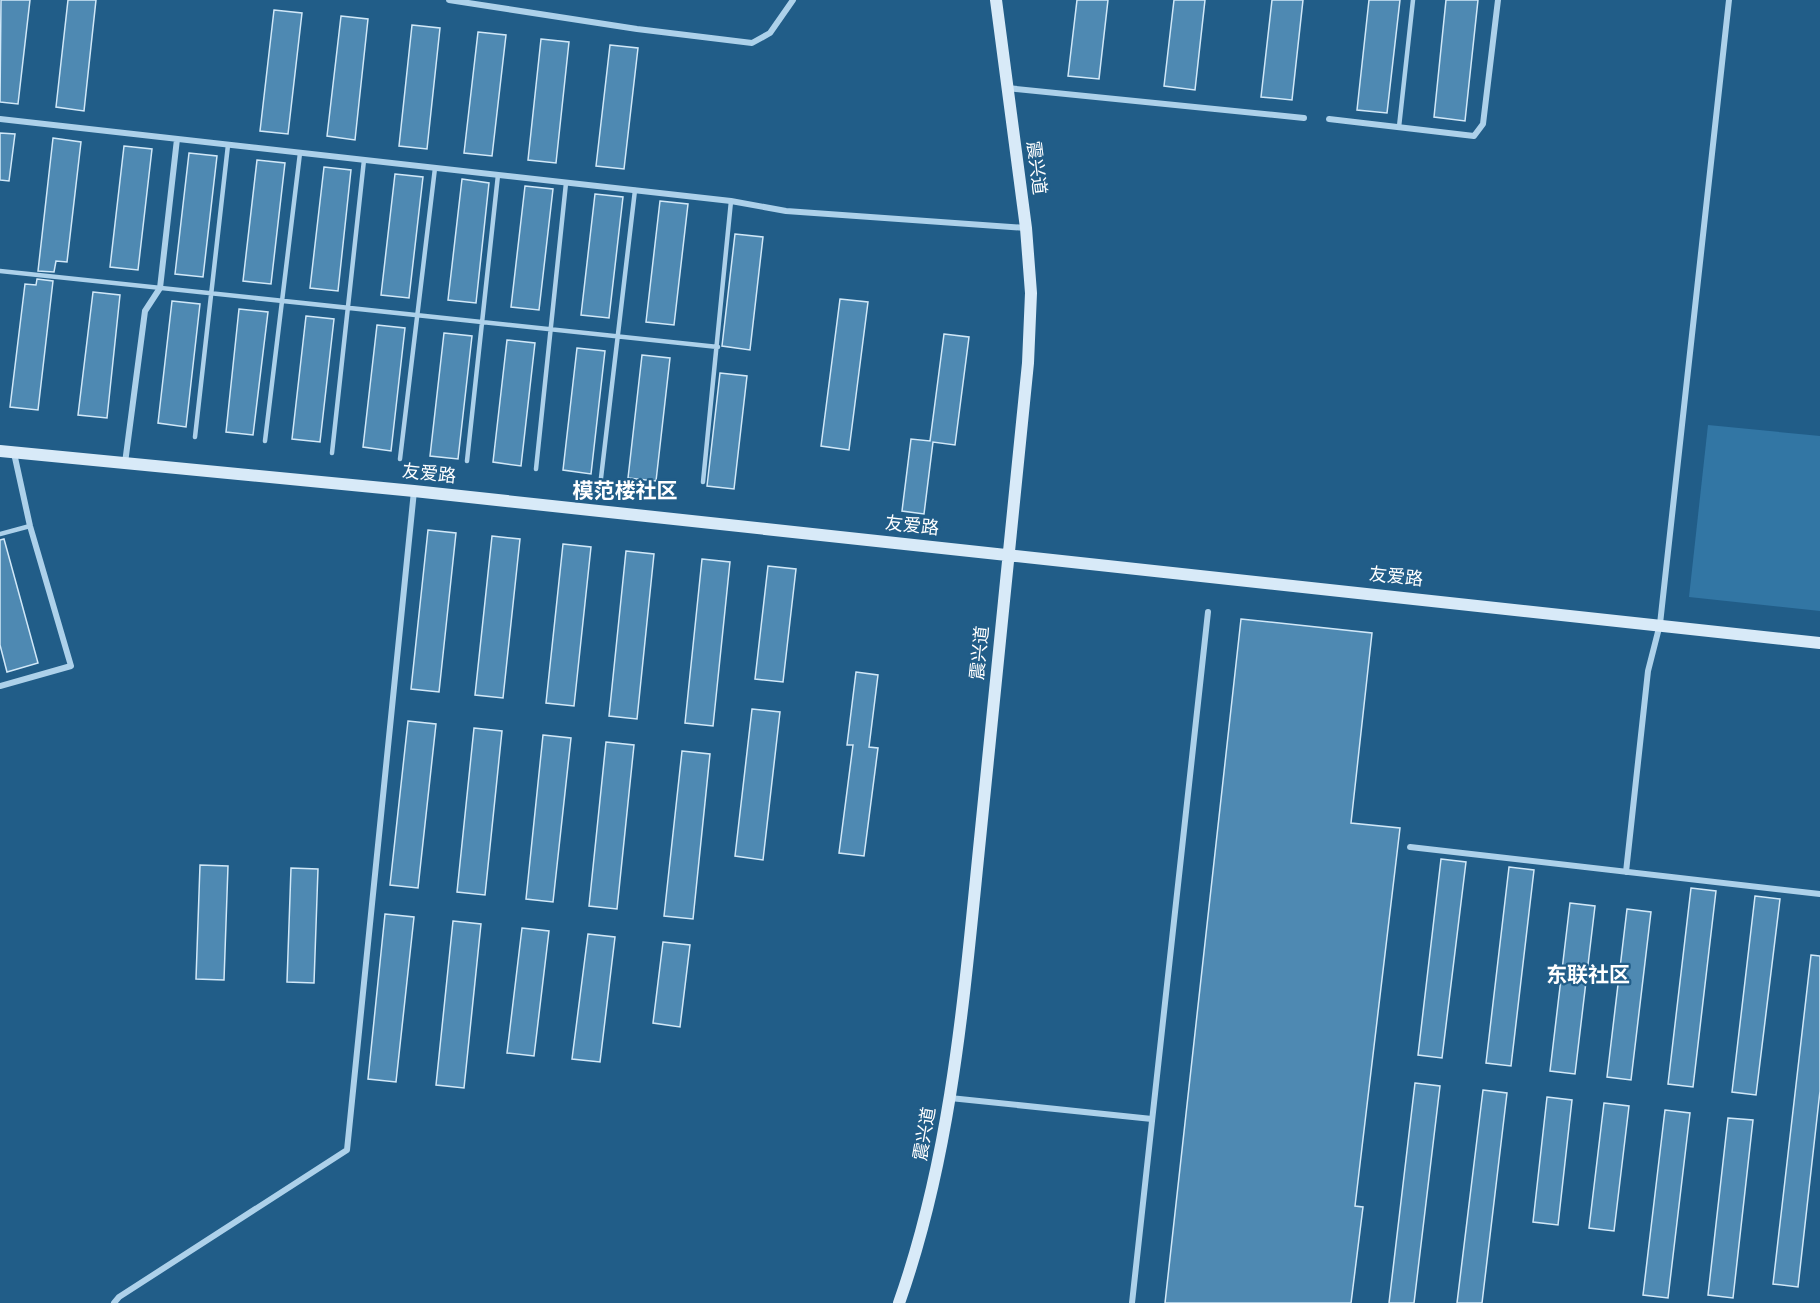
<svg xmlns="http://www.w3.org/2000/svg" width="1820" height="1303" viewBox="0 0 1820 1303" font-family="'Source Sans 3','Noto Sans SC',sans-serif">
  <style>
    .green { fill: #3276a4 }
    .building { fill: #4e89b2; stroke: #d1e8f8; stroke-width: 1.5 }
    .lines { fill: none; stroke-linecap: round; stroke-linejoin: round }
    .lane { stroke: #add1ea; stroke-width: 4.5 }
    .street { stroke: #add1ea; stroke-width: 6 }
    .secondary { stroke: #d8eaf8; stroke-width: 12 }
    .labels { text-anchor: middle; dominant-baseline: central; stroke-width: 4.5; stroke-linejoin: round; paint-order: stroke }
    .street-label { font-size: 18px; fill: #fff; stroke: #215d88 }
    .quarter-label { font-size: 21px; font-weight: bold; fill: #fff; stroke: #215d88 }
  </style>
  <rect width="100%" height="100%" fill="#215d88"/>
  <!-- green -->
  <path class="green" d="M 1708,425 L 1820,436 L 1820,611 L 1689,597 Z"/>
  <!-- building -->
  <path class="building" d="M 1,0 L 30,0 L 18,104 L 0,102 Z
    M 68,0 L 96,0 L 84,111 L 56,107 Z
    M 1077,0 L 1108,0 L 1099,79 L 1068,76 Z
    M 1174,0 L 1205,0 L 1195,90 L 1164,86 Z
    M 1272,0 L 1303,0 L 1292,100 L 1261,97 Z
    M 1369,0 L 1400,0 L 1387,113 L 1357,110 Z
    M 1446,0 L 1478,0 L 1465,121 L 1434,117 Z
    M 274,10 L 302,13 L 288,134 L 260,131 Z
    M 341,16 L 368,19 L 355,140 L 327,136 Z
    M 412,25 L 440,28 L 427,149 L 399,146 Z
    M 478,32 L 506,35 L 492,156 L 464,153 Z
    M 541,39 L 569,42 L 556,163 L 528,160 Z
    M 610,45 L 638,48 L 624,169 L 596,166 Z
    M 0,133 L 15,134 L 9,181 L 0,180 Z
    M 53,138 L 81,142 L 67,262 L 56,261 L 54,272 L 38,271 Z
    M 124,146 L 152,149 L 138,270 L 110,267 Z
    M 189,153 L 217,156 L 203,277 L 175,274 Z
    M 257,160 L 285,163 L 271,284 L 243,281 Z
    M 324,167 L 351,170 L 338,291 L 310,288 Z
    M 395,174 L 423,177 L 409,298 L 381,295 Z
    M 462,179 L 489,183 L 476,303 L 448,300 Z
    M 525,186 L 553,189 L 539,310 L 511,307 Z
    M 595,194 L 623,197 L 609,318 L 581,315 Z
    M 660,201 L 688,204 L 674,325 L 646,322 Z
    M 735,234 L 763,237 L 750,350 L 722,346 Z
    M 37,279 L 53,281 L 38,410 L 10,407 L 25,284 L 36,285 Z
    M 93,292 L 120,295 L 107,418 L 78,415 Z
    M 840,299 L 868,302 L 849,450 L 821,446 Z
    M 172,301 L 200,304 L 186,427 L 158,423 Z
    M 239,309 L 268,312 L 253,435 L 226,432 Z
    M 306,316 L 334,319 L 320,442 L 292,439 Z
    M 377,325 L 405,328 L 391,451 L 363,447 Z
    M 444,333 L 472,336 L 458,459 L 430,456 Z
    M 944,334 L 969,337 L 955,445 L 933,442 L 924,514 L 902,511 L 911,439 L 930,441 Z
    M 507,340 L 535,343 L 521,466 L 493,462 Z
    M 577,348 L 605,351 L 591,474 L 563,470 Z
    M 642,355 L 670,358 L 656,481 L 628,478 Z
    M 720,373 L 747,376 L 734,489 L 707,486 Z
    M 428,530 L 456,533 L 439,692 L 411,689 Z
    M 492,536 L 520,539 L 503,698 L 475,695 Z
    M 4,539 L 38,663 L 7,672 L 0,645 L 0,540 Z
    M 563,544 L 591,547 L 574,706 L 546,703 Z
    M 626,551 L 654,554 L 637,719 L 609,716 Z
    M 702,559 L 730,562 L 713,726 L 685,723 Z
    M 768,566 L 796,569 L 783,682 L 755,679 Z
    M 1241,619 L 1372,633 L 1351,823 L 1400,828 L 1355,1206 L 1363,1207 L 1351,1303 L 1165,1303 Z
    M 856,672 L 878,675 L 869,747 L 878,748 L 864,856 L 839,853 L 853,745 L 847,745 Z
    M 752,709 L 780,712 L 763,860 L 735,856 Z
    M 408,721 L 436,724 L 418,888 L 390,885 Z
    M 474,728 L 502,731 L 485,895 L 457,892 Z
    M 543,735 L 571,738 L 553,902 L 526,899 Z
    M 606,742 L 634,745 L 617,909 L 589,906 Z
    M 682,751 L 710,754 L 693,919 L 664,916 Z
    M 1441,859 L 1466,862 L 1442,1058 L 1418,1055 Z
    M 200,865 L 228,866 L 224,980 L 196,979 Z
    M 1509,867 L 1534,870 L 1511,1066 L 1486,1063 Z
    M 291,868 L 318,869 L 314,983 L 287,982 Z
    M 1691,888 L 1716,891 L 1693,1087 L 1668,1084 Z
    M 1755,896 L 1780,899 L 1756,1095 L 1732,1092 Z
    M 1570,903 L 1595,906 L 1575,1074 L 1550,1071 Z
    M 1627,909 L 1651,912 L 1631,1080 L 1607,1077 Z
    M 385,914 L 414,917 L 396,1082 L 368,1079 Z
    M 453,921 L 481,924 L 464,1088 L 436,1085 Z
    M 522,928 L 549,931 L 534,1056 L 507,1053 Z
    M 588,934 L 615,937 L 600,1062 L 572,1059 Z
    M 663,942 L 690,945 L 680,1027 L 653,1023 Z
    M 1811,955 L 1820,956 L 1820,1091 L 1798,1287 L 1773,1284 Z
    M 1415,1083 L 1440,1086 L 1414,1303 L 1389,1303 Z
    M 1483,1090 L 1507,1093 L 1482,1303 L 1457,1303 Z
    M 1547,1097 L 1572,1100 L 1558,1225 L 1533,1222 Z
    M 1604,1103 L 1629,1106 L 1614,1231 L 1589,1228 Z
    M 1665,1110 L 1690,1113 L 1668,1298 L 1643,1295 Z
    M 1728,1118 L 1753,1120 L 1733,1298 L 1708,1295 Z"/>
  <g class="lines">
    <!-- lane -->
    <path class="lane" d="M 1399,127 L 1413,0
      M 0,271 L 718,347
      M 195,437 L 228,145
      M 265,441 L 300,153
      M 332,453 L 364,160
      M 400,459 L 435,168
      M 467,461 L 498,175
      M 536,469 L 566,183
      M 601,478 L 635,190
      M 703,482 L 731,201
      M 0,534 L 30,526"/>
    <!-- street -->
    <path class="street" d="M 449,0 L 637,29 L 752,43 L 770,33 L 793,0
      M 1007,88 L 1304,118
      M 0,119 L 731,201 L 786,211 L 1026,228
      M 1329,119 L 1474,136 L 1483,124 L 1498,0
      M 125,463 L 145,311 L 160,288 L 177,139
      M 0,686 L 71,666 L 30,526 L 14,453
      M 1410,847 L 1820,894
      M 1626,872 L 1648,671 L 1660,624 L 1729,0
      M 950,1098 L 1152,1119
      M 114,1303 L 119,1297 L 347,1150 L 414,491
      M 1132,1303 L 1208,612"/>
    <!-- secondary -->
    <path class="secondary" d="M 0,451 L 414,491 L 1820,643
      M 899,1303 C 952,1153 964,996 980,839 C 996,680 1012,522 1028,363 L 1031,293 L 1026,228 L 996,0"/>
  </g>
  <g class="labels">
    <!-- street labels -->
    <g class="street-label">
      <text transform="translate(1036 168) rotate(83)">震兴道</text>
      <text transform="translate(429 474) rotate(6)">友爱路</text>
      <text transform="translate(912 526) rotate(6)">友爱路</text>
      <text transform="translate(1396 577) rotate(6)">友爱路</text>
      <text transform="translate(980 653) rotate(-84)">震兴道</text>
      <text transform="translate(925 1134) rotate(-80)">震兴道</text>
    </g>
    <!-- quarter labels -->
    <g class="quarter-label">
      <text x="625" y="491">模范楼社区</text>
      <text x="1588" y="975">东联社区</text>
    </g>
  </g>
</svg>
